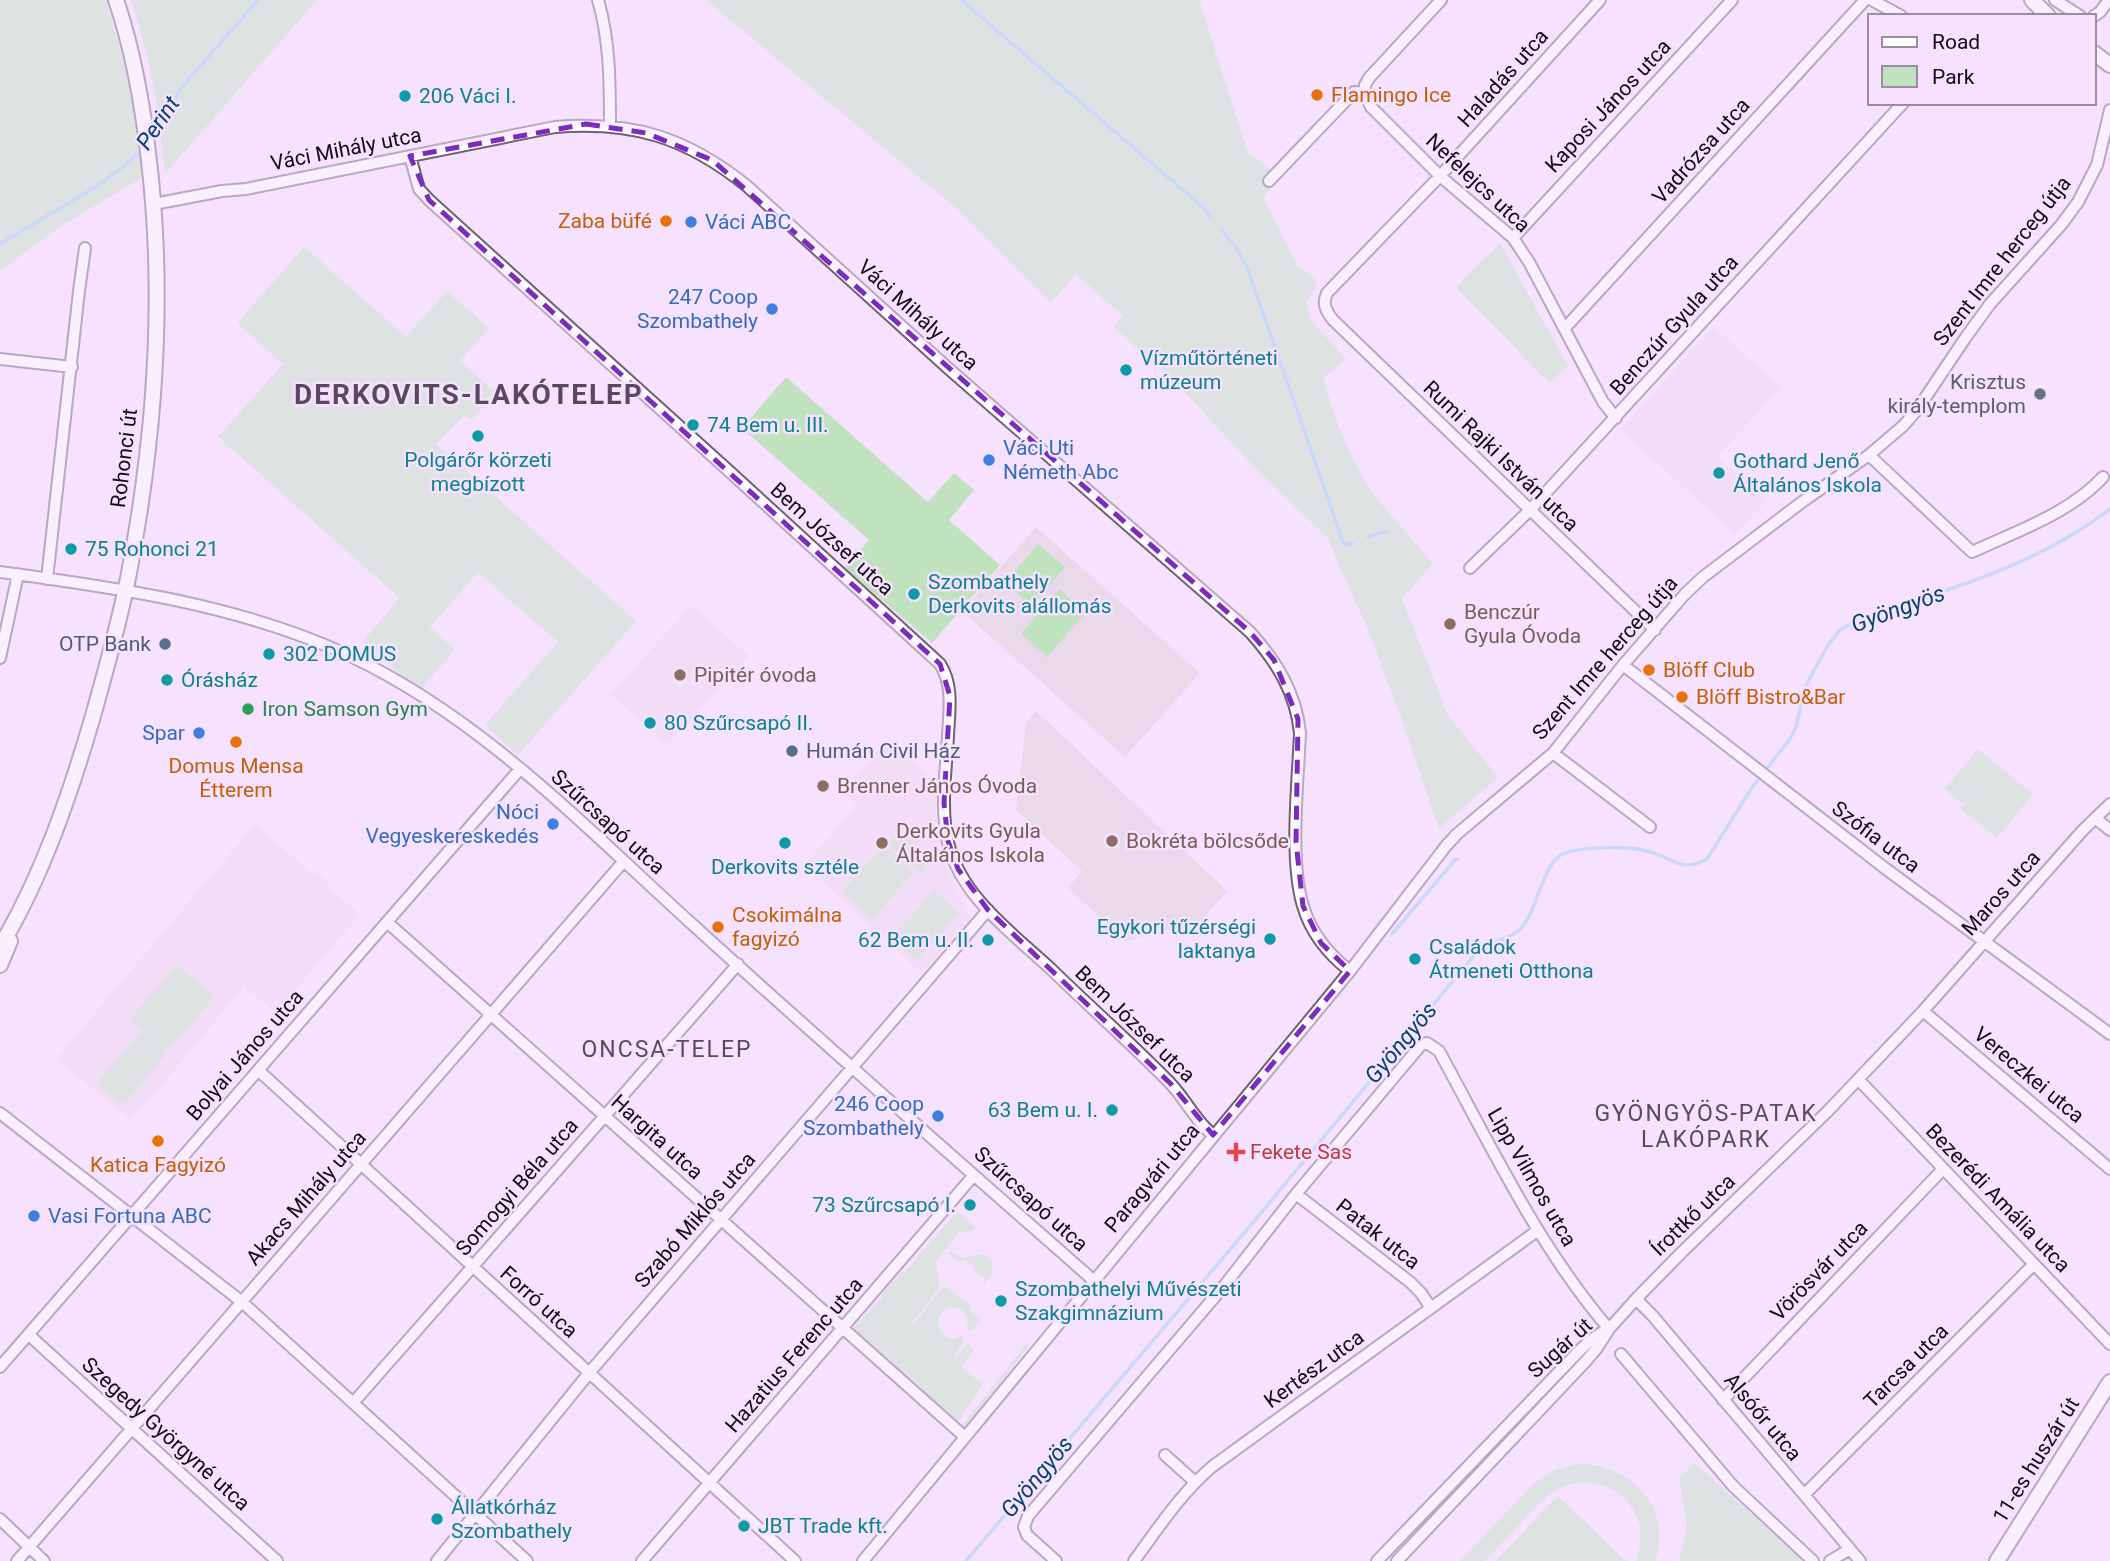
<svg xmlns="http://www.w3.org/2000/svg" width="2110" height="1561" viewBox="0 0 2110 1561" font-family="Roboto,sans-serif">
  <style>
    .education { fill: #ead9eb }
    .green { fill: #c0e2be }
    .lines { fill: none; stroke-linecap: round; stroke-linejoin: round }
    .stream { stroke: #98ccf9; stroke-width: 3.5 }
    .minor-casing { stroke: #726079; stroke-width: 14 }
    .major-casing { stroke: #726079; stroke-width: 18 }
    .minor { stroke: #fff; stroke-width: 10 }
    .major { stroke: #fff; stroke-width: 14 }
    .marked { fill: none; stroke: #7b2cbf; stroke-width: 5; stroke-dasharray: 14 9; stroke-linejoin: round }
    .food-dot { fill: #e8710a; stroke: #f6e1ff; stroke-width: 2.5 }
    .culture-dot { fill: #0f9aa8; stroke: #f6e1ff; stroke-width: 2.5 }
    .shop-dot { fill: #3f7fe0; stroke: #f6e1ff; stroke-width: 2.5 }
    .worship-dot { fill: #6b7280; stroke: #f6e1ff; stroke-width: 2.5 }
    .education-dot { fill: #8d6e63; stroke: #f6e1ff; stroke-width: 2.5 }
    .service-dot { fill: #5c6f8a; stroke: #f6e1ff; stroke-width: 2.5 }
    .leisure-dot { fill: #2e9e5b; stroke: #f6e1ff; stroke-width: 2.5 }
    .health-dot { fill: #e0444e; stroke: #f6e1ff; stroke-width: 2.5 }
    .labels { text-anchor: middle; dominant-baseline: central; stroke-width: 5; stroke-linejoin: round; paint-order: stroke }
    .street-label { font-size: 21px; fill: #140d17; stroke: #f6e1ff }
    .food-label { font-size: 21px; fill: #c56008; stroke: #f6e1ff; text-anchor: start }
    .culture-label { font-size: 21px; fill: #0d838f; stroke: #f6e1ff; text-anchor: start }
    .shop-label { font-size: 21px; fill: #366cbe; stroke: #f6e1ff; text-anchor: end }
    .worship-label { font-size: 21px; fill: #5b616d; stroke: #f6e1ff; text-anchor: end }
    .education-label { font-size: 21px; fill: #785e54; stroke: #f6e1ff; text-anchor: start }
    .service-label { font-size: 21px; fill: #4e5e75; stroke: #f6e1ff; text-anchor: end }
    .leisure-label { font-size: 21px; fill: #27864d; stroke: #f6e1ff; text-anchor: start }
    .health-label { font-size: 21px; fill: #be3a42; stroke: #f6e1ff; text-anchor: start }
    .water-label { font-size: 23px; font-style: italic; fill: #06446e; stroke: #f6e1ff }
    .neighbourhood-label { font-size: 23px; letter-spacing: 2px; fill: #5a4861; stroke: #f6e1ff }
    .district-label { font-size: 28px; font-weight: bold; letter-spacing: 2px; fill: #5a4861; stroke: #f6e1ff }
  </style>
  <rect width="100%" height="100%" fill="#f6e1ff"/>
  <!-- education -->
  <path class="education" d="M 1714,327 L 1781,388 L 1717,457 L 1766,501 L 1735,535 L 1620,429 Z
    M 1036,527 L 1200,673 L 1125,757 L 962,611 Z
    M 692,605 L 749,656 L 667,745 L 650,730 L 657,722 L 650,716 L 643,724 L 610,694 Z
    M 1036,711 L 1227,891 L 1201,921 L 1126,941 L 1068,888 L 1082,871 L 1016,810 L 1026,723 Z
    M 887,739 L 938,783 L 936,823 L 945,862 L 954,886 L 969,913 L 969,919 L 921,973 L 804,865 L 857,805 L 842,791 Z
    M 255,824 L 313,874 L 316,872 L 328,883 L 327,886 L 360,914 L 276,1013 L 244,986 L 165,1082 L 130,1119 L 56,1059 Z"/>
  <!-- green -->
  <path class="green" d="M 0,0 L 106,0 L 135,103 L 145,176 L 61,226 L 0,271 Z
    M 131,0 L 317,0 L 165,174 L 156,101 L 147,55 Z
    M 706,0 L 1199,0 L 1248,153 L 1280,176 L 1263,197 L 1297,265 L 1318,282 L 1307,303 L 1311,320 L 1346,359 L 1324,378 C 1331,409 1343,441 1358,469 C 1377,504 1407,533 1433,563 L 1402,599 L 1448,716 L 1498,777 L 1439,829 L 1399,712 L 1368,630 L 1327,537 L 1261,474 L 1174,381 L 1114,327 L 1123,315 L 1076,275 L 1051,303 L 957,209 Z
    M 1500,243 L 1568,366 L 1549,383 L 1456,287 Z
    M 304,247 L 406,337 L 447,291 L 489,328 L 460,361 L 496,393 L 471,420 L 464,415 L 436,444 L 636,621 L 518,755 L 485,725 L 558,642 L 478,572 L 430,627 L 455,650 L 419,691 L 363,641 L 400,598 L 218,437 L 283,364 L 237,323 Z
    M 786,377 L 928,502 L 954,473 L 974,490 L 949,520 L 1000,565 L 932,643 L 845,568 L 869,540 L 742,428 Z
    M 1038,544 L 1065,567 L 1032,606 L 1005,583 Z
    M 1059,589 L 1086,612 L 1047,657 L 1021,634 Z
    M 1978,749 L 2033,794 L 1997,838 L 1961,809 L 1980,785 L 1963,804 L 1945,789 Z
    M 899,830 L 933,859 L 921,873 L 887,844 Z
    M 884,845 L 914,872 L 872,919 L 842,892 Z
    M 934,891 L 959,913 L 917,960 L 892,938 Z
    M 177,965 L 214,997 L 167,1051 L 130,1019 Z
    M 142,1031 L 167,1053 L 123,1105 L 97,1083 Z
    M 957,1211 L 976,1227 L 970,1232 L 959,1232 L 936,1261 L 940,1287 L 912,1323 L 914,1324 L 942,1288 L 946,1287 L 971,1305 L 969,1310 L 981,1320 L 971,1331 L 967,1328 C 970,1311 956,1302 942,1311 C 934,1324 939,1333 952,1339 L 962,1336 L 963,1338 L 964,1342 L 954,1355 L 957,1356 L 967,1344 L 974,1350 L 961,1367 L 983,1384 L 958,1422 L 853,1328 L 883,1297 L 881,1295 L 902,1272 L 904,1273 Z
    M 950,1251 L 963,1258 L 981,1254 L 991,1260 L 993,1272 L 984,1285 L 983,1283 L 986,1279 L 973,1270 L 974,1267 L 964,1259 L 960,1263 L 947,1252 Z
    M 1026,1344 L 1029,1346 L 967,1425 L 960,1428 Z
    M 1695,1463 L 1802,1560 L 1801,1561 L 1679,1561 L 1687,1527 L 1679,1479 Z
    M 1578,1464 C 1630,1463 1674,1508 1655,1561 L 1636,1561 C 1643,1542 1643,1522 1630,1505 C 1622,1493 1608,1485 1594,1483 C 1561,1478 1542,1500 1522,1522 C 1510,1535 1497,1548 1485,1561 L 1460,1561 L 1534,1483 L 1553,1471 Z
    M 1558,1496 L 1626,1561 L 1495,1561 Z"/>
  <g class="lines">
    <!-- stream -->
    <path class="stream" d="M 961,0 L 1204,208 L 1211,217
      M 150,139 L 183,86 L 258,0
      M 1222,230 L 1235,246 L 1247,267 L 1343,542 L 1346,545 L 1352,543
      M 0,244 L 89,191 L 114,174 L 142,151
      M 1368,537 L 1386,531
      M 1392,934 L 1455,860 L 1458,859
      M 966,1561 L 1261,1213 L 1481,947 C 1495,941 1514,938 1523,926 C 1539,906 1543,860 1565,853 C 1587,846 1630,846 1651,852 C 1674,859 1682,873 1707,859 L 1753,786 L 1790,739 L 1796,727 L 1805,687 L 1828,645 L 1840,630 L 1856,621 C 1945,590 2035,567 2110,509"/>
    <defs>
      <path id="minor" d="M 598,0 C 610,41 610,84 610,126
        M 1600,0 L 1440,176 L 1327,293 C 1322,304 1326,311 1333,320 L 1655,630
        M 1872,0 L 1901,16
        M 2055,0 L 2080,16
        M 2094,16 L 2100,12 L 2109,0
        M 1364,93 L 1371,107 L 1440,176 L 1513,238 L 1529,262 L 1603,402 L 1616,418
        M 1364,93 L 1365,85 L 1369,78 L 1441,0
        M 410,156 L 419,189 L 429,200 L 730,472 L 940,664 C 954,686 949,711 948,736 C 946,771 940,808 948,842 C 960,897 1015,935 1054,972 C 1092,1009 1132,1044 1169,1082 C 1185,1098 1195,1121 1213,1135
        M 1269,181 L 1354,92 L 1364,93
        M 154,204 L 222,191 L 246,189 L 555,127 C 633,121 686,137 747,186 L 949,369 L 1250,632 C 1277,662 1296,693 1300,733 C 1298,783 1289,859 1303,906 C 1311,933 1328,954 1350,971
        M 1513,238 L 1732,0
        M 1565,328 L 1865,0
        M 0,359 L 72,367
        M 1869,455 L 1972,552 C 2017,531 2070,513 2103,477
        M 1470,568 L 1530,510 L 1903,103
        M 0,572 C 119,588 241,605 350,656 C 482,718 586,828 692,924 C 824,1044 959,1162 1093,1280
        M 47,579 L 79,291 L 85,248
        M 0,658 L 18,574
        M 1623,665 L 1886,869 L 2110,1034
        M 1553,753 L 1650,827
        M 2095,818 L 2110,830
        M 387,922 L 965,1437
        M 1923,1011 L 2110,1169
        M 258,1070 L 795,1561
        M 1858,1079 L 2110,1344
        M 0,1113 L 242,1302 L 527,1561
        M 1296,1194 L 1410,1282 L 1421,1293 L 1431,1308
        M 1636,1299 L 1652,1315 L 1860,1561
        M 29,1335 L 277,1561
        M 1621,1354 L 1733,1486 L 1813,1561
        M 0,1367 L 520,769
        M 1723,1400 L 1943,1169
        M 353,1403 L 738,964
        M 1165,1455 L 1195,1482
        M 1804,1495 L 2034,1264
        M 0,1519 L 44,1561
        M 17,1561 L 624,861
        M 437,1561 L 589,1373 L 988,910
        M 642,1561 L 974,1175
        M 863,1561 L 1350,971 L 1446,846 L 1457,834 L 1553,753 L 1623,665 L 1685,594 L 1703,577 L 1802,502 L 1869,455 L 1903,426 L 1917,410 L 1966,337 L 1990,304 L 2061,225 L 2078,202 L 2097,165 L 2110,110
        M 1056,1561 L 1027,1535 L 1024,1527 L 1028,1516 L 1224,1286 L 1296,1194 L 1421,1045 L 1427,1043 L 1439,1051 C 1491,1146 1538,1246 1609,1329
        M 1134,1561 C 1159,1527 1181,1493 1213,1466 L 1537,1231
        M 1377,1561 L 1580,1350 L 1592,1339 L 1606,1330
        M 1397,1561 L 1586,1361 L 1597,1348 L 1609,1329 L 1636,1299 L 1681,1253 L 1827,1112 L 1923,1011 L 2083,830 L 2110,804
        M 1830,1561 L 1850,1549"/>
      <path id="major" d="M 2032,0 L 2048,16
        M 2094,53 L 2110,65
        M 0,947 C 42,877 70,795 93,716 C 106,669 120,621 129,573 C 155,437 165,298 149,161 C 143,106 134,53 116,0
        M 0,965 L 10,941
        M 1997,1561 L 2110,1382"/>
    </defs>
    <!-- minor casing -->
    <use href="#minor" class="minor-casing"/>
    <!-- major casing -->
    <use href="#major" class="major-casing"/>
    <!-- minor -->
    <use href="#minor" class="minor"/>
    <!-- major -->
    <use href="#major" class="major"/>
  </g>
  <!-- marked area -->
  <path d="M0 0H2110V1561H0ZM 586,124 L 646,133 L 712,160 L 1250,632 L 1274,660 L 1298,719 L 1296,842 L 1303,906 L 1321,943 L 1350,971 L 1213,1135 L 1171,1084 L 988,910 L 958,869 L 948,841 L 944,803 L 950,696 L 940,664 L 429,200 L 410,156 Z" fill="#f6e1ff" fill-opacity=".55" fill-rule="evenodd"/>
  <path class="marked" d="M 586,124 L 646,133 L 712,160 L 1250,632 L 1274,660 L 1298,719 L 1296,842 L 1303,906 L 1321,943 L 1350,971 L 1213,1135 L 1171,1084 L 988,910 L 958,869 L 948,841 L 944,803 L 950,696 L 940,664 L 429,200 L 410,156 Z"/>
  <!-- markers -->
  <g class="food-dot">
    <circle cx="1317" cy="95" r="7"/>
    <circle cx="666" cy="221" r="7"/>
    <circle cx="1649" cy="670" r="7"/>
    <circle cx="1682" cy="697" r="7"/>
    <circle cx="236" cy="742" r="7"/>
    <circle cx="718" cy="927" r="7"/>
    <circle cx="158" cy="1141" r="7"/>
  </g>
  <g class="culture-dot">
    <circle cx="405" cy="96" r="7"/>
    <circle cx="1126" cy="370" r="7"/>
    <circle cx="693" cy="425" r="7"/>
    <circle cx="478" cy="436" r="7"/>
    <circle cx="1719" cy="473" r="7"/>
    <circle cx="71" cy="549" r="7"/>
    <circle cx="914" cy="594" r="7"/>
    <circle cx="269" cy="654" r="7"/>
    <circle cx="167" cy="680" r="7"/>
    <circle cx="650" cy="723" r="7"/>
    <circle cx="785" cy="843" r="7"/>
    <circle cx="1270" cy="939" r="7"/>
    <circle cx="988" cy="940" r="7"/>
    <circle cx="1415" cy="959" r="7"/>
    <circle cx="1112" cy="1110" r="7"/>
    <circle cx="970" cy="1205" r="7"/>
    <circle cx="1001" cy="1301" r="7"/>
    <circle cx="437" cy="1519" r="7"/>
    <circle cx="744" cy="1526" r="7"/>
  </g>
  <g class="shop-dot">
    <circle cx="691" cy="222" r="7"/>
    <circle cx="772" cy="309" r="7"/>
    <circle cx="989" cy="460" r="7"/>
    <circle cx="199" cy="733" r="7"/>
    <circle cx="553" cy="824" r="7"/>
    <circle cx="938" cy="1116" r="7"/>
    <circle cx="34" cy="1216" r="7"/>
  </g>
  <circle class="worship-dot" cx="2040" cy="394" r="7"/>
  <g class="education-dot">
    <circle cx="1450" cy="624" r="7"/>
    <circle cx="680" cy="675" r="7"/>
    <circle cx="823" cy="786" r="7"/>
    <circle cx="1112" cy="841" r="7"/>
    <circle cx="882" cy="843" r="7"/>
  </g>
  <g class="service-dot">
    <circle cx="165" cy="644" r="7"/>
    <circle cx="792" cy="751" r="7"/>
  </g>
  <circle class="leisure-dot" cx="248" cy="709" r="7"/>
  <path class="health-dot" d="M1232.5 1141.5h7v7h7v7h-7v7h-7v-7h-7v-7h7z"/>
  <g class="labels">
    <!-- street labels -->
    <g class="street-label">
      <text transform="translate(1503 78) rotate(-48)">Haladás utca</text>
      <text transform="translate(1608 106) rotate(-47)">Kaposi János utca</text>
      <text transform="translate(346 149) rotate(-11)">Váci Mihály utca</text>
      <text transform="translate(1701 151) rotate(-48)">Vadrózsa utca</text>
      <text transform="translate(1478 183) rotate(43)">Nefelejcs utca</text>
      <text transform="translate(2002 261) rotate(-52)">Szent Imre herceg útja</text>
      <text transform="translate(918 315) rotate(42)">Váci Mihály utca</text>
      <text transform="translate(1674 325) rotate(-48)">Benczúr Gyula utca</text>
      <text transform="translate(1501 456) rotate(44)">Rumi Rajki István utca</text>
      <text transform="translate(124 458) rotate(-83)">Rohonci út</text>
      <text transform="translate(832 539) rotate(42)">Bem József utca</text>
      <text transform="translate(1605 658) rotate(-49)">Szent Imre herceg útja</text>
      <text transform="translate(608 822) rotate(42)">Szűrcsapó utca</text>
      <text transform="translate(1876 837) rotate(37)">Szófia utca</text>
      <text transform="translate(2001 893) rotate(-48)">Maros utca</text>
      <text transform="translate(1135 1024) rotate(44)">Bem József utca</text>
      <text transform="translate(245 1055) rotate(-49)">Bolyai János utca</text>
      <text transform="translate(2029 1075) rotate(40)">Vereczkei utca</text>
      <text transform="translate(657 1137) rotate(42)">Hargita utca</text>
      <text transform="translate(1532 1177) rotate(60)">Lipp Vilmos utca</text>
      <text transform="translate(1152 1178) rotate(-50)">Paragvári utca</text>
      <text transform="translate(517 1187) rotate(-49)">Somogyi Béla utca</text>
      <text transform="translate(306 1198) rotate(-49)">Akacs Mihály utca</text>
      <text transform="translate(1998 1198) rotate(46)">Bezerédi Amália utca</text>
      <text transform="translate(1031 1199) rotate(42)">Szűrcsapó utca</text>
      <text transform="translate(1693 1215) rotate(-44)">Írottkő utca</text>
      <text transform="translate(695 1220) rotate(-49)">Szabó Miklós utca</text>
      <text transform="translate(1378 1234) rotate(38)">Patak utca</text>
      <text transform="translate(1819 1271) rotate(-46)">Vörösvár utca</text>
      <text transform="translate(539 1302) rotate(42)">Forró utca</text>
      <text transform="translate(1560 1348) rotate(-42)">Sugár út</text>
      <text transform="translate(794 1355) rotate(-49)">Hazatius Ferenc utca</text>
      <text transform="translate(1906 1366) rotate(-45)">Tarcsa utca</text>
      <text transform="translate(1314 1369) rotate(-36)">Kertész utca</text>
      <text transform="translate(1763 1417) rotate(50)">Alsóőr utca</text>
      <text transform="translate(166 1434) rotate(42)">Szegedy Györgyné utca</text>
      <text transform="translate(2036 1460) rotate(-58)">11-es huszár út</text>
    </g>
    <!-- food labels -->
    <g class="food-label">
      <text x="1331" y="95">Flamingo Ice</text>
      <text x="652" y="221" text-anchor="end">Zaba büfé</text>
      <text x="1663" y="670">Blöff Club</text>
      <text x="1696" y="697">Blöff Bistro&amp;Bar</text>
      <text x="236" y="766" text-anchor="middle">Domus Mensa<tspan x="236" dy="24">Étterem</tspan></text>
      <text x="732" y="915">Csokimálna<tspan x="732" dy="24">fagyizó</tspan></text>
      <text x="158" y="1165" text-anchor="middle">Katica Fagyizó</text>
    </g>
    <!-- culture labels -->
    <g class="culture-label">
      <text x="419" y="96">206 Váci I.</text>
      <text x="1140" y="358">Vízműtörténeti<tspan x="1140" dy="24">múzeum</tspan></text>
      <text x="707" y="425">74 Bem u. III.</text>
      <text x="478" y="460" text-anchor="middle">Polgárőr körzeti<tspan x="478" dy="24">megbízott</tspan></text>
      <text x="1733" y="461">Gothard Jenő<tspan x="1733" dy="24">Általános Iskola</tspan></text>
      <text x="85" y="549">75 Rohonci 21</text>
      <text x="928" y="582">Szombathely<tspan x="928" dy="24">Derkovits alállomás</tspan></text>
      <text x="283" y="654">302 DOMUS</text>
      <text x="181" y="680">Órásház</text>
      <text x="664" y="723">80 Szűrcsapó II.</text>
      <text x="785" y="867" text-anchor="middle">Derkovits sztéle</text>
      <text x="1256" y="927" text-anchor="end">Egykori tűzérségi<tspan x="1256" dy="24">laktanya</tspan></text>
      <text x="974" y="940" text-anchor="end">62 Bem u. II.</text>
      <text x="1429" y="947">Családok<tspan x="1429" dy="24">Átmeneti Otthona</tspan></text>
      <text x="1098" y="1110" text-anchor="end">63 Bem u. I.</text>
      <text x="956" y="1205" text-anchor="end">73 Szűrcsapó I.</text>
      <text x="1015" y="1289">Szombathelyi Művészeti<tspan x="1015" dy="24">Szakgimnázium</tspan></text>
      <text x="451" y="1507">Állatkórház<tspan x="451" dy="24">Szombathely</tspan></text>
      <text x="758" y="1526">JBT Trade kft.</text>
    </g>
    <!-- shop labels -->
    <g class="shop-label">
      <text x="705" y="222" text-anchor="start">Váci ABC</text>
      <text x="758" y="297">247 Coop<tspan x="758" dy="24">Szombathely</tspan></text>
      <text x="1003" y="448" text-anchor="start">Váci Uti<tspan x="1003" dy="24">Németh Abc</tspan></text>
      <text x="185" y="733">Spar</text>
      <text x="539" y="812">Nóci<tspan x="539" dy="24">Vegyeskereskedés</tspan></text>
      <text x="924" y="1104">246 Coop<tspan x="924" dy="24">Szombathely</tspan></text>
      <text x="48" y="1216" text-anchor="start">Vasi Fortuna ABC</text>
    </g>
    <!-- worship labels -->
    <g class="worship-label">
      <text x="2026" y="382">Krisztus<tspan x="2026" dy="24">király-templom</tspan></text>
    </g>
    <!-- education labels -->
    <g class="education-label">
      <text x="1464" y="612">Benczúr<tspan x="1464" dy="24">Gyula Óvoda</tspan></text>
      <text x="694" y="675">Pipitér óvoda</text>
      <text x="837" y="786">Brenner János Óvoda</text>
      <text x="896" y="831">Derkovits Gyula<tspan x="896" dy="24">Általános Iskola</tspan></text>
      <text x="1126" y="841">Bokréta bölcsőde</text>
    </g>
    <!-- service labels -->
    <g class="service-label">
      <text x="151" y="644">OTP Bank</text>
      <text x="806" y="751" text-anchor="start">Humán Civil Ház</text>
    </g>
    <!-- leisure labels -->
    <g class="leisure-label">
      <text x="262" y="709">Iron Samson Gym</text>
    </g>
    <!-- health labels -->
    <g class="health-label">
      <text x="1250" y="1152">Fekete Sas</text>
    </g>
    <!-- water labels -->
    <g class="water-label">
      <text transform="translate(158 123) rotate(-56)">Perint</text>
      <text transform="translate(1898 609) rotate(-20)">Gyöngyös</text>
      <text transform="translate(1401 1043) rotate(-50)">Gyöngyös</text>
      <text transform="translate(1037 1477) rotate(-50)">Gyöngyös</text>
    </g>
    <!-- neighbourhood labels -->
    <g class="neighbourhood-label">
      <text x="667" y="1049">ONCSA-TELEP</text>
      <text x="1706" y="1113">GYÖNGYÖS-PATAK<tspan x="1706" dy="26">LAKÓPARK</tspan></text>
    </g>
    <!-- district labels -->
    <g class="district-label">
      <text x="469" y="394">DERKOVITS-LAKÓTELEP</text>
    </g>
  </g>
  <!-- legend -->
  <rect x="1868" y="14" width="228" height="91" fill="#f6e1ff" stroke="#9c8ca2" stroke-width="2"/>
  <rect x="1882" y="37" width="35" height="10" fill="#ffffff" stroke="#9c8ca2" stroke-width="2"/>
  <text x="1932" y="49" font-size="21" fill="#140d17">Road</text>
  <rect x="1882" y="66" width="35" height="21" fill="#c0e2be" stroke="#9c8ca2" stroke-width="2"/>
  <text x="1932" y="84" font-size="21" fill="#140d17">Park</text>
</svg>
